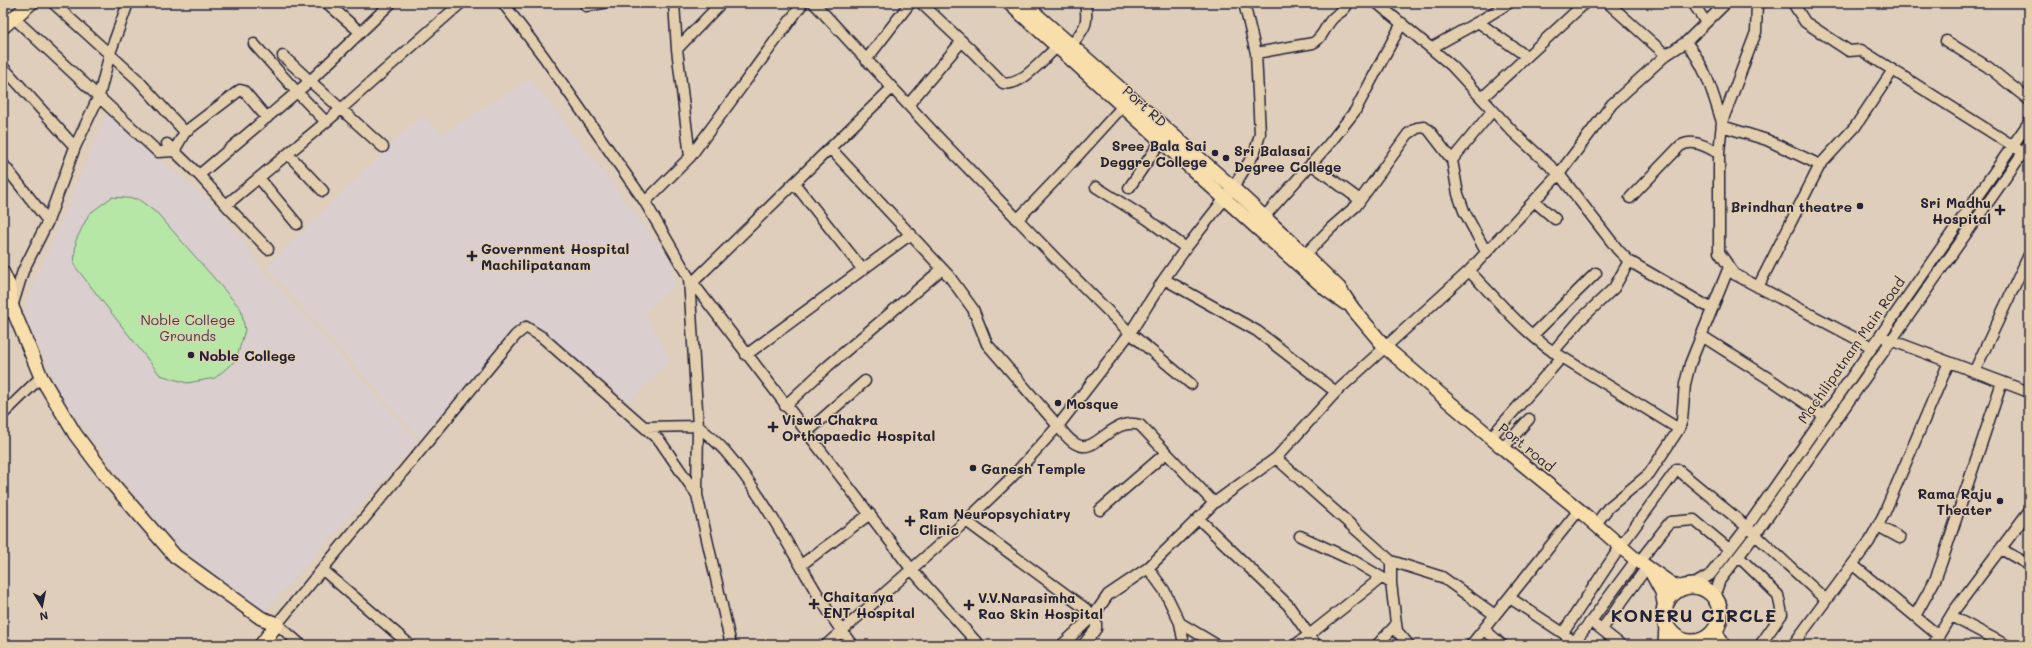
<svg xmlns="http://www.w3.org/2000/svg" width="2032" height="648" viewBox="0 0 2032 648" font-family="Mali,sans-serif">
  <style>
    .built { fill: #dacece }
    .green { fill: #b6e7a7; stroke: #6c8471 }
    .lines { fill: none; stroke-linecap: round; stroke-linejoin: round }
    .minor-casing { stroke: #22223b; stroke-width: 13 }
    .major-casing { stroke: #22223b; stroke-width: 16 }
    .highway-casing { stroke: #22223b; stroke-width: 18 }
    .minor { stroke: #e3cead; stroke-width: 10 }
    .major { stroke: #f8deab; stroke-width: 13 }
    .highway { stroke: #f8deab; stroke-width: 15 }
    .poi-dot { fill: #22223b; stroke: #e3cead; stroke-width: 1.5 }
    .labels { text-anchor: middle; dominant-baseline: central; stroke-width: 3; stroke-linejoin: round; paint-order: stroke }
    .street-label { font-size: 14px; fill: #22223b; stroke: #e3cead }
    .poi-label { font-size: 14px; font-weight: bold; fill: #22223b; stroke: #e3cead; text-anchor: start }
    .park-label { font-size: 14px; fill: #38404b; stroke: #e3cead }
    .district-label { font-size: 18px; font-weight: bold; letter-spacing: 1px; fill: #22223b; stroke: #e3cead }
  </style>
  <rect width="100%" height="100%" fill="#dfcebc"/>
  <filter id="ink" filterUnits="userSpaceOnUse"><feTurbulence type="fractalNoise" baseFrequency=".025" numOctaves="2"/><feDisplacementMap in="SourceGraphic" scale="8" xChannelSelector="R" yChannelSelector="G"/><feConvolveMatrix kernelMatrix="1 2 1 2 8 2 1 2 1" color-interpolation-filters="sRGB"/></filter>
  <g filter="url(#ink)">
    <!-- built -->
    <path class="built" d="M 530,78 L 671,260 L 675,285 L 645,312 L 670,360 L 629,402 L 524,318 L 420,439 L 266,267 L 420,116 L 444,133 Z
      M 109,108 L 160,159 L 223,213 L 262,269 L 418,441 L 263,613 L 177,545 L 118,474 L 62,399 L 23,311 Z"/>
    <!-- green -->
    <path class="green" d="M 112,197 L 138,199 L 158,214 L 241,309 L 245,330 L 236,360 L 215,378 L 187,383 L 160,375 L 74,265 L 76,240 L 89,214 Z"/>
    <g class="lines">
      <defs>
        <path id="minor" d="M 53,3 L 137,79 L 185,132 L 240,90 L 244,91 L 267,118
          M 327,3 L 360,32
          M 503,3 L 544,57 L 645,202
          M 674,3 L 677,49 L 690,157
          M 814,3 L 936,135 L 1057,260 L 1130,333 L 1191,384
          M 921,3 L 970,49 L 1003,83 C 1020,88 1044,58 1057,47
          M 1377,3 L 1452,66 L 1513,132 L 1559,174 L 1618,250 L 1629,261 L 1712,309
          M 1509,3 L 1478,22 L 1526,56
          M 1608,3 L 1666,55
          M 1693,3 L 1705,21
          M 1793,3 L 1805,22 L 1849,51 L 1861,50 L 2018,149
          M 586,6 L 603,3
          M 14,18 L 158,152 L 174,151 L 185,132
          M 1946,41 L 1988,67 L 2029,100
          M 1686,42 C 1706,67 1712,91 1722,122 L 1756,32 L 1757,3
          M 254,44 L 297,92 L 310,81 L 341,109 L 461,3
          M 1071,46 C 1084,28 1089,26 1085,3
          M 1431,48 L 1478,22
          M 677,49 L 721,3
          M 1256,53 L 1313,43 C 1323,38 1325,26 1333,18 C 1340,11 1343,13 1348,3
          M 283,56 L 310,81 L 391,3
          M 866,60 L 910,3
          M 3,67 L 75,147
          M 892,88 L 830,148 L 949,276 L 973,309 L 987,344 L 1058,426 L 1130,333 L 1164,279 L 1257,331 L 1336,392
          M 1482,98 L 1585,3
          M 908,105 L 962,41
          M 326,122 L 341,109 L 383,147
          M 1722,122 L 1719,153 L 1719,252 L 1734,274 L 1872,347
          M 1722,126 L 1767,140 L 1820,165
          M 167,144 L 199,175 L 297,92 L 326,122 L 226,205 L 199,175
          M 288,154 L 323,191
          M 1452,160 L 1493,110
          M 3,164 L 48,221
          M 1311,164 L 1360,200
          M 259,178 L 297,224
          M 794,183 L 863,270
          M 1096,187 L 1147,219 L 1186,248
          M 1129,188 L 1161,141
          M 1630,198 L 1680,146 C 1694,138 1706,147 1719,153
          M 1534,201 L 1555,219
          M 226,205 L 268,249
          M 1264,217 L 1329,144 L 1355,111 L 1402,23
          M 1017,220 L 1064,171 L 1122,107
          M 1305,255 L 1331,228 L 1356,206 L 1408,134 L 1417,128 L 1424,127 L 1429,130 L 1452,160 L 1458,194 L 1464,211 L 1486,252
          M 1469,271 C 1495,297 1530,340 1562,357
          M 689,278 L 912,570 L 979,645
          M 1164,279 L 1186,248 L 1233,188 L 1255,152 L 1260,134 L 1256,53 L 1244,3
          M 693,282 L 830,148
          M 1758,287 L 1820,165 L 1855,127 L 1893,70
          M 3,315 L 12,307 L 23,271 L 48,221 L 75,147 L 99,96 L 110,53 L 128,3
          M 1533,335 L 1596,273
          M 1702,336 L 1776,383 L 1824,416
          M 1885,338 L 2029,392
          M 1553,352 L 1581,319 L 1614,288 L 1629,261
          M 746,355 L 911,234
          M 1974,372 L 2029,255
          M 785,406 L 828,366 L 942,269
          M 3,414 L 41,377
          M 644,427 L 698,426 C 707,434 717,442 725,451 C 776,510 805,584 852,645
          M 806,433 L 865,381
          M 1490,438 L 1562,357 L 1679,429
          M 1503,448 L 1529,419
          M 1276,458 L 1391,561 L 1442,577 L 1495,615
          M 697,495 L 698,426 L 689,278 L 645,202 L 690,157 L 803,3
          M 1100,510 L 1166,453
          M 1199,519 L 1288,605 L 1309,635 L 1381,578
          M 1596,524 L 1608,508 L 1649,474 L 1679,429 L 1682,420 L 1685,384 L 1690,364 L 1729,267
          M 1878,526 L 1900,538
          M 1300,536 L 1354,561 L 1391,583
          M 2001,549 L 2029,565
          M 1739,557 L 1778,595 L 1782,614 L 1760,645
          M 1391,561 L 1391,583 L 1397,631 L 1409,645
          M 1639,562 L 1670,522 L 1694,520 L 1729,549
          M 801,565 L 870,514
          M 1853,565 L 1939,636
          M 1148,568 L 1164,590 L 1180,623 L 1217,645
          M 323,570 L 410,645
          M 1691,586 L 1710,575 L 1747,527 L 2029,122
          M 1510,598 L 1563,633 L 1577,645
          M 1718,604 L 1716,591 L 1720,580 L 1755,535 L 2029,144
          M 1094,615 L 966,521 L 1011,478 L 1058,426 C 1063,432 1068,440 1076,444 C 1096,456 1111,416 1140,425 L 1214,503
          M 1915,616 L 1935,580 L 1942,561 L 2002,382
          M 1951,616 L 2006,645
          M 1180,623 L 1184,645
          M 1484,629 L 1502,645
          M 1602,629 L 1647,567
          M 1563,633 L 1620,547 L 1677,469 L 1747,527 L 1826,600
          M 1574,642 L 1591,621
          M 301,645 L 277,624 L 516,335 L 526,327 L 542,337 L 660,441 L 697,495 L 731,645
          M 826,645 L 966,521
          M 1062,645 L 1094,615 L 1108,595 L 1148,568 L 1214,503 L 1276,458 L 1336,392 L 1469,271 L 1559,174 L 1612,104 L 1666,55 L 1686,42 L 1726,3
          M 1083,645 L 1096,629 L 1096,623 L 1092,616
          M 1295,645 L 1309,635 L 1316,645
          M 1377,645 L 1396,625
          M 1471,645 L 1579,510
          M 1621,645 L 1591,621 L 1636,560
          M 1793,645 L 1869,542 L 1884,514 L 1949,362
          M 1933,645 L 1953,612 L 2029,511"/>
        <path id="major" d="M 1009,3 L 1255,226 L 1327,290 L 1345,303
          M 1023,3 L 1233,188 L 1305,255 L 1339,288 L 1353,309 L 1385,347 L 1503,448 L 1579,510 L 1634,558 L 1673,585 L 1682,588
          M 3,27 L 31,3
          M 3,273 L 8,284 L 12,307 L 41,377 L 75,434 L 111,482 L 175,556 L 261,618 L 277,624 L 261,645
          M 1650,570 L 1662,592 L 1665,608
          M 1665,645 L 1666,625
          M 1687,645 L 1692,642"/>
        <path id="highway" d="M1664 614a28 28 0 1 1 56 0a28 28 0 1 1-56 0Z
          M 1716,628 L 1716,635 L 1722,645"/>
      </defs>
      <!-- minor casing -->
      <use href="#minor" class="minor-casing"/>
      <!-- major casing -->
      <use href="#major" class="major-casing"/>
      <!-- highway casing -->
      <use href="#highway" class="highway-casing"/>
      <!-- minor -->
      <use href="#minor" class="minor"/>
      <!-- major -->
      <use href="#major" class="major"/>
      <!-- highway -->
      <use href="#highway" class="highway"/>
    </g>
  </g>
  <!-- markers -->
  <g class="poi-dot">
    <circle cx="1215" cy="153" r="4"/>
    <circle cx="1226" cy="158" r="4"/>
    <circle cx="1860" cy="206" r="4"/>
    <path d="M1998 204h4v4h4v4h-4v4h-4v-4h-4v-4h4z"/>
    <path d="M470 250h4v4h4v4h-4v4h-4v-4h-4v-4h4z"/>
    <circle cx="191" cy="355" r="4"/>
    <circle cx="1058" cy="403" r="4"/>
    <path d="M771 421h4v4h4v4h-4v4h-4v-4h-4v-4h4z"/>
    <circle cx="973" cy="468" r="4"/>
    <circle cx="2000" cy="501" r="4"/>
    <path d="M908 515h4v4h4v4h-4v4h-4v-4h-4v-4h4z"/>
    <path d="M812 598h4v4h4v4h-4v4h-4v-4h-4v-4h4z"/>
    <path d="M967 599h4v4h4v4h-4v4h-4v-4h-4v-4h4z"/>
  </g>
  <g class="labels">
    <!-- street labels -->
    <g class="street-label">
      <text transform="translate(1145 106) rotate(42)">Port RD</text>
      <text transform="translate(1851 350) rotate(-55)">Machilipatnam Main Road</text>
      <text transform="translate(1527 447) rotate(39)">Port road</text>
    </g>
    <!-- poi labels -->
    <g class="poi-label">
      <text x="1207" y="145" text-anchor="end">Sree Bala Sai<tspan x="1207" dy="16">Deggre College</tspan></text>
      <text x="1234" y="150">Sri Balasai<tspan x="1234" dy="16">Degree College</tspan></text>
      <text x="1991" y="202" text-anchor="end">Sri Madhu<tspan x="1991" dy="16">Hospital</tspan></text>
      <text x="1852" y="206" text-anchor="end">Brindhan theatre</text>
      <text x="481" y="248">Government Hospital<tspan x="481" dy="16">Machilipatanam</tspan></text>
      <text x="199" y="355">Noble College</text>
      <text x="1066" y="403">Mosque</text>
      <text x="782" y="419">Viswa Chakra<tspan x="782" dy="16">Orthopaedic Hospital</tspan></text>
      <text x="981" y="468">Ganesh Temple</text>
      <text x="1992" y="493" text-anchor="end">Rama Raju<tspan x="1992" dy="16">Theater</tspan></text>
      <text x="919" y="513">Ram Neuropsychiatry<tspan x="919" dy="16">Clinic</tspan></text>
      <text x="823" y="596">Chaitanya<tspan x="823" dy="16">ENT Hospital</tspan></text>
      <text x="978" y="597">V.V.Narasimha<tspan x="978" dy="16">Rao Skin Hospital</tspan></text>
    </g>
    <!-- park labels -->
    <g class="park-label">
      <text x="188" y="319">Noble College<tspan x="188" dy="16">Grounds</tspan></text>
    </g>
    <!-- district labels -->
    <g class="district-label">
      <text x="1694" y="615">KONERU CIRCLE</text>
    </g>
  </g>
  <!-- margin -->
  <rect width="2032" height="648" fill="none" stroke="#e3cead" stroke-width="16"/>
  <rect x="8" y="8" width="2016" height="632" fill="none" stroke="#22223b" stroke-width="1.5" filter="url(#ink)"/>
  <!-- north arrow -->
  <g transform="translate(42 606) rotate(170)" stroke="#e3cead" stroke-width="3" paint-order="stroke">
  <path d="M0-3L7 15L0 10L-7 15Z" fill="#22223b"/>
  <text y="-6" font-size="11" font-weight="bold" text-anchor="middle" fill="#22223b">N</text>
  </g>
</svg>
